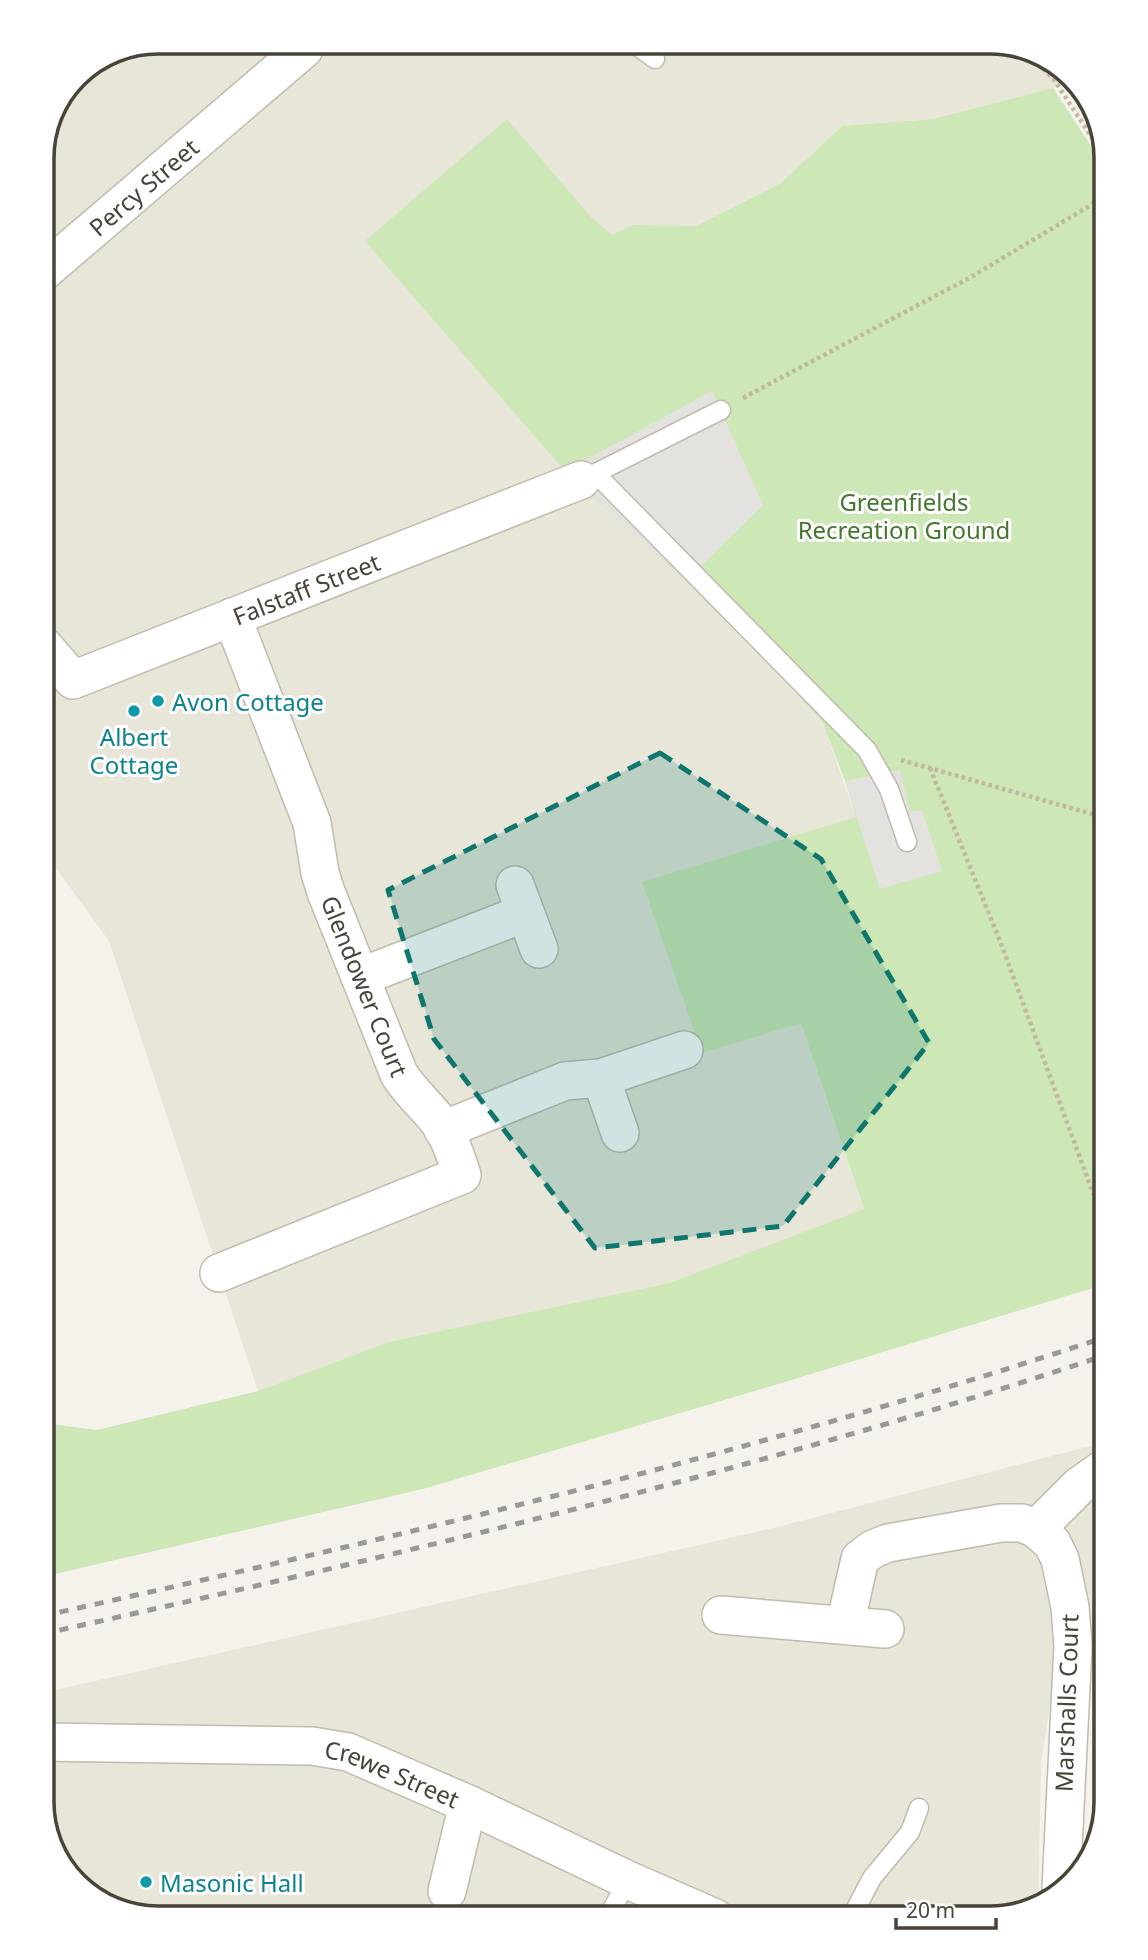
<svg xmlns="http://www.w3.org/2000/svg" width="1148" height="1960" viewBox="0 0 1148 1960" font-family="'Noto Sans',sans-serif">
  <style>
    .residential { fill: #e8e5d9 }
    .green { fill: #cde7b6 }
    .parking { fill: #e4e2df }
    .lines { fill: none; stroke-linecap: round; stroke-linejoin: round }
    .lane-casing { stroke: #c0bbad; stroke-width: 21 }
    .street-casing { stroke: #c0bbad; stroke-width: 40 }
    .path { stroke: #c1b89f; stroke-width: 4.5; stroke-dasharray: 3.5 3.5; stroke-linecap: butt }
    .lane { stroke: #fff; stroke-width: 18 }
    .street { stroke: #fff; stroke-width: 37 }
    .rail { stroke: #999; stroke-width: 5; stroke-dasharray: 9 9; stroke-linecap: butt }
    .marked { fill: #0f766e; fill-opacity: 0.2; stroke: #0f766e; stroke-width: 5; stroke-dasharray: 14 9; stroke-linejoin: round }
    .culture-dot { fill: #0f9aa8; stroke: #fff; stroke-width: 2.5 }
    .labels { text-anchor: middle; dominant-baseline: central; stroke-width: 6; stroke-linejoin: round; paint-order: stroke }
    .street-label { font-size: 24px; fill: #494439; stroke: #fff }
    .park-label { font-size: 24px; fill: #44792d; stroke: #fff }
    .culture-label { font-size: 24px; fill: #0d838f; stroke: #fff; text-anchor: start }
    .rim { fill: none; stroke: #494439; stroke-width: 3.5 }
  </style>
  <rect width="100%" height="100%" fill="#f5f2eb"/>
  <!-- residential -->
  <path class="residential" d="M 998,42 L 1054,61 L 1072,81 L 1053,88 L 933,119 L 842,126 L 781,183 L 696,226 L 632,225 L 612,235 L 590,216 L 586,489 L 735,626 L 822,721 L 856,817 L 642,883 L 801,1023 L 864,1210 L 671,1286 L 389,1342 L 258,1391 L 109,941 L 42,849 L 42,151 L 76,76 L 114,51 Z
    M 1106,1442 L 1106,1662 L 1051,1697 L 1041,1764 L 1038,1907 L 990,1918 L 151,1918 L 94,1899 L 54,1853 L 42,1802 L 42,1693 L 778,1527 Z"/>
  <!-- green -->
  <path class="green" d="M 1053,88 L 1095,152 L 1106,176 L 1106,1284 L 775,1385 L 423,1489 L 42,1577 L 42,1423 L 97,1430 L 258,1391 L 389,1342 L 670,1283 L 864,1209 L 801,1023 L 702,1053 L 642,882 L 856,817 L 845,781 L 822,721 L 735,626 L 565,471 L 365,241 L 507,119 L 590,216 L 612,235 L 632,225 L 696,226 L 781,183 L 842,126 L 933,119 Z"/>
  <!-- parking -->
  <path class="parking" d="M 712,391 L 763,505 L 686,581 L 565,471 Z
    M 900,770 L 910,812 L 922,810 L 942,871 L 880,889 L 845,781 Z"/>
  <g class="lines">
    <defs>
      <path id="lane" d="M 637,46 L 655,59
        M 595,473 L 867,750 L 889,789 L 907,842
        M 588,477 L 721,410
        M 611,1911 L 628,1880
        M 851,1918 L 872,1878 L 910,1832 L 919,1808"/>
      <g id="street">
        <path id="s1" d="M 42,273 L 304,49"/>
        <path id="s2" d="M 42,644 L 73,680 L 581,480"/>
        <path d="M 515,885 L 539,949"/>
        <path d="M 360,977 L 525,913"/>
        <path d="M 601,1078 L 620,1133"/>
        <path d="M 443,1130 L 565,1081 L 601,1078 L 684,1050"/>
        <path d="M 219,1273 L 462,1175 C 456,1157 450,1138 439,1122 C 426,1105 410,1092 399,1074 L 326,892 L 320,873 L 312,823 L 232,617"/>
        <path d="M 1036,1529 L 1079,1486 L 1106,1467"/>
        <path d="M 721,1615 L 885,1629"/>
        <path d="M 845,1625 L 860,1559 L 873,1549 L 888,1543 L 1001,1523 L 1022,1523 L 1036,1529 L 1052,1543 L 1060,1559 L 1070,1607 L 1073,1646 L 1061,1888"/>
        <path id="s3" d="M 42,1742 L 312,1746 L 348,1752 L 468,1804 L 628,1880 L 715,1918"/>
        <path d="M 447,1891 L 468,1804"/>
      </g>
    </defs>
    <!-- lane casing -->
    <use href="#lane" class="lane-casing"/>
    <!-- street casing -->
    <use href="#street" class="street-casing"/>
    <!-- path -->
    <path class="path" d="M 1029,53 L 1055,81 L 1106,159
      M 743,398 L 971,277 L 1106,196
      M 901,760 L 1106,818
      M 930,768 L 1000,941 L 1093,1193 L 1106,1202"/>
    <!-- lane -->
    <use href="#lane" class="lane"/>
    <!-- street -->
    <use href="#street" class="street"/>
    <!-- rail -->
    <path class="rail" d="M 42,1616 C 400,1537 758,1452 1106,1337
      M 42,1634 C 399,1555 758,1471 1106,1355"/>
  </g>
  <!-- marked area -->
  <path class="marked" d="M 660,753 L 821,859 L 929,1043 L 783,1226 L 595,1248 L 434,1039 L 388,890 Z"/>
  <!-- markers -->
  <g class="culture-dot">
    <circle cx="158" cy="701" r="7"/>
    <circle cx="134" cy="711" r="7"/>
    <circle cx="146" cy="1882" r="7"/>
  </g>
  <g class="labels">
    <!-- street labels -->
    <g class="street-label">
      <text stroke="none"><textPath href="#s1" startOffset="133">Percy Street</textPath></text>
      <text stroke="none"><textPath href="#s2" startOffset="298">Falstaff Street</textPath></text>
      <text transform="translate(365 986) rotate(68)">Glendower Court</text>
      <text transform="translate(1066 1703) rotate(-88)">Marshalls Court</text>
      <text stroke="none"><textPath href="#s3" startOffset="355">Crewe Street</textPath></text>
    </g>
    <!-- park labels -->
    <g class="park-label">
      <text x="904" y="501">Greenfields<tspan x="904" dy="28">Recreation Ground</tspan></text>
    </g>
    <!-- culture labels -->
    <g class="culture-label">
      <text x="172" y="701">Avon Cottage</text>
      <text x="134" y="736" text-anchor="middle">Albert<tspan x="134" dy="28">Cottage</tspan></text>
      <text x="160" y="1882">Masonic Hall</text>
    </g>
  </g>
  <!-- crop -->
  <path d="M0 0H1148V1960H0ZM158 54H990A104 104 0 0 1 1094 158V1802A104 104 0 0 1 990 1906H158A104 104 0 0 1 54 1802V158A104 104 0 0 1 158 54Z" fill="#fff" fill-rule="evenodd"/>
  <path class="rim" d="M158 54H990A104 104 0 0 1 1094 158V1802A104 104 0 0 1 990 1906H158A104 104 0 0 1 54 1802V158A104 104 0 0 1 158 54Z"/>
  <!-- scale -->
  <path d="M896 1918v10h100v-10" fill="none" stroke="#494439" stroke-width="3.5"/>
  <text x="906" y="1918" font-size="21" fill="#494439" stroke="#ffffff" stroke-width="5" paint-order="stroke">20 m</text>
</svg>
